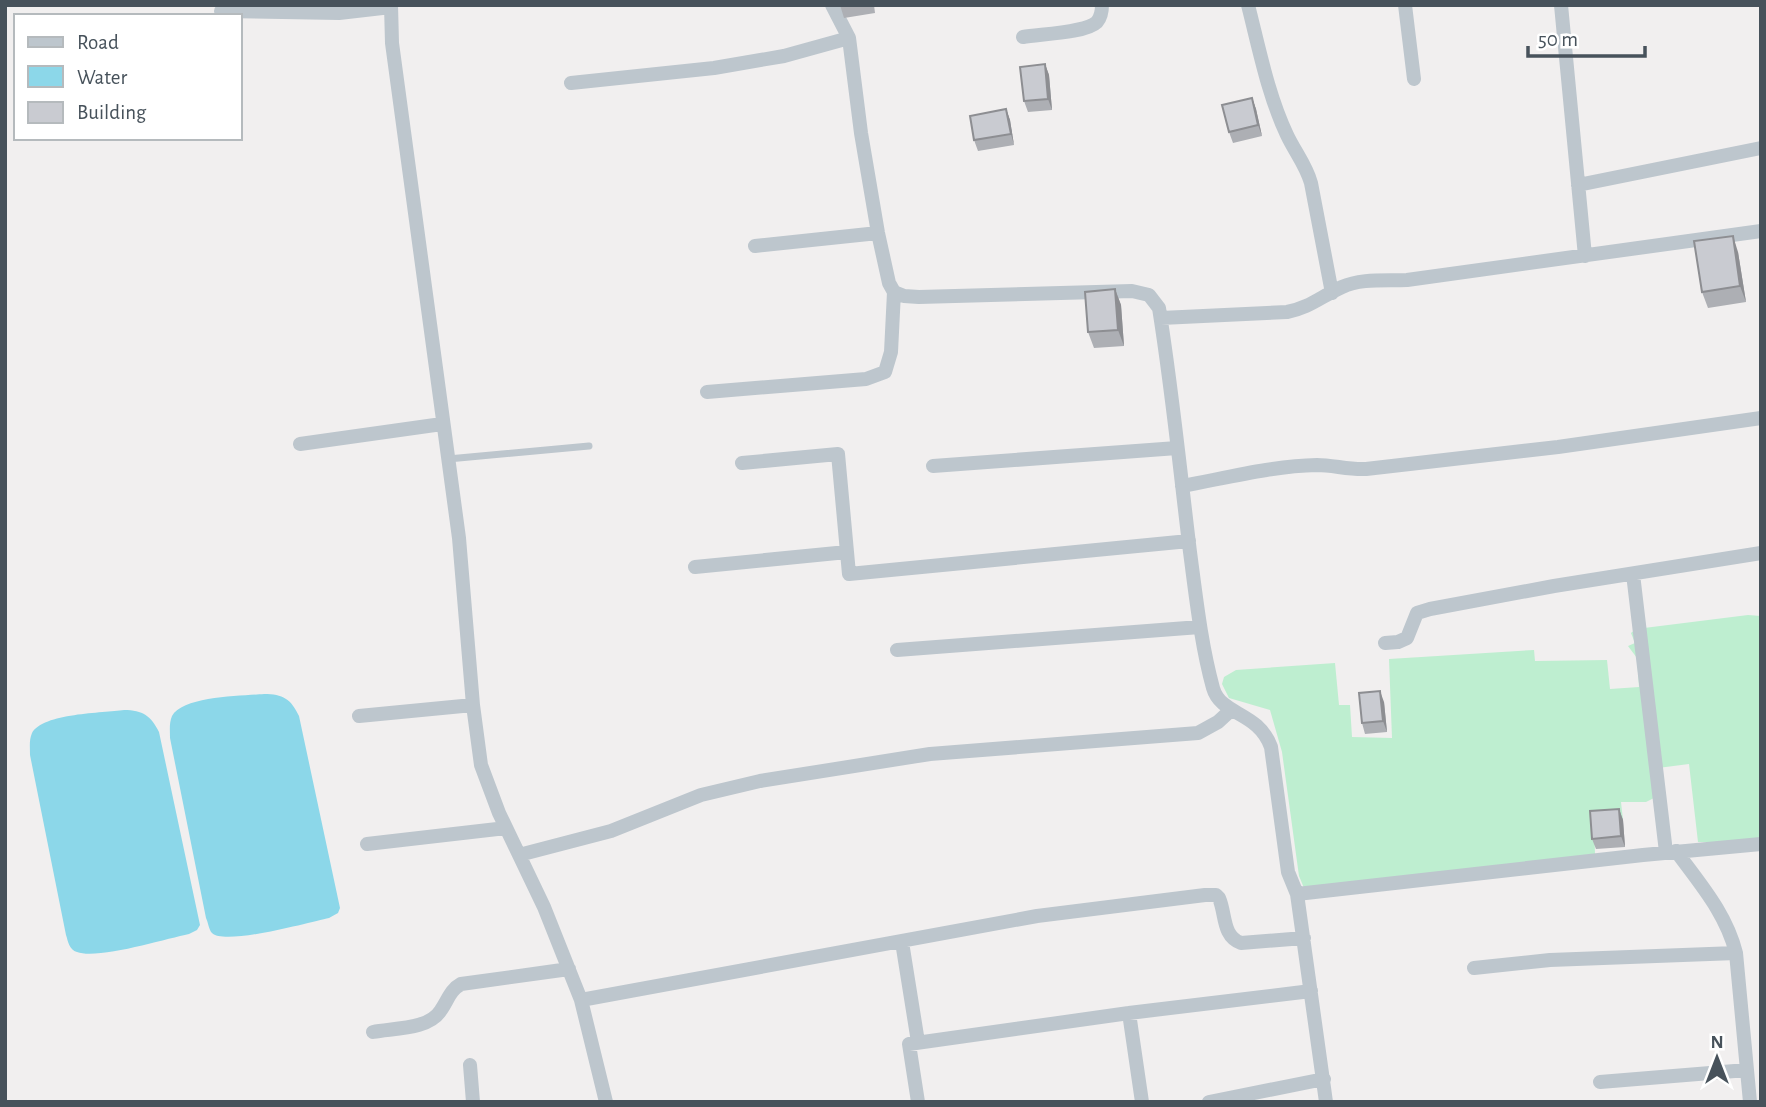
<svg xmlns="http://www.w3.org/2000/svg" width="1766" height="1107" viewBox="0 0 1766 1107" font-family="'Alegreya Sans',sans-serif">
  <style>
    .grass { fill: #beeed0 }
    .water { fill: #8cd7e9 }
    .lines { fill: none; stroke-linecap: round; stroke-linejoin: round }
    .service { stroke: #bdc6cd; stroke-width: 7 }
    .minor { stroke: #bdc6cd; stroke-width: 14 }
    .wall { fill: #adafb4 }
    .shaded-wall { fill: #8d8e92 }
    .building { fill: #c9cbd1; stroke: #8d8e92; stroke-width: 2 }
  </style>
  <rect width="100%" height="100%" fill="#f1efef"/>
  <!-- grass -->
  <path class="grass" d="M 1748,615 L 1761,616 L 1761,840 L 1709,846 L 1708,842 L 1698,842 L 1689,764 L 1658,768 L 1662,794 L 1646,802 L 1621,802 L 1623,820 L 1594,822 L 1595,854 L 1304,888 L 1299,876 L 1282,752 L 1270,710 L 1229,698 L 1222,684 L 1224,677 L 1236,670 L 1335,663 L 1339,705 L 1350,705 L 1352,737 L 1392,738 L 1389,659 L 1534,650 L 1535,661 L 1607,660 L 1610,689 L 1639,687 L 1637,658 L 1628,646 L 1635,643 L 1631,633 L 1636,629 Z"/>
  <!-- water -->
  <path class="water" d="M 264,694 C 283,694 291,699 299,716 L 340,908 L 338,913 L 329,918 C 310,922 225,946 212,933 C 209,930 208,922 206,918 L 170,738 C 170,731 169,723 172,716 C 183,696 243,696 264,694 Z
    M 124,710 C 143,710 151,716 159,732 L 200,925 L 197,930 L 189,934 C 165,939 97,960 77,952 C 69,950 68,941 66,935 L 30,755 C 30,747 29,740 32,733 C 43,713 103,713 124,710 Z"/>
  <g class="lines">
    <!-- service -->
    <path class="service" d="M 448,459 L 589,446"/>
    <!-- minor -->
    <path class="minor" d="M 391,5 L 392,43 L 459,538 L 473,705 L 481,765 L 499,813 L 544,907 L 581,1000 L 606,1102
      M 832,5 L 849,38 L 861,133 L 878,233 L 889,283 L 894,292 L 904,296 L 919,297 L 1132,291 L 1149,295 L 1159,308 C 1172,389 1180,470 1190,552 C 1196,597 1201,644 1213,688 C 1221,716 1258,711 1271,747 L 1288,872 L 1297,894 L 1326,1102
      M 1248,5 C 1259,48 1268,95 1287,135 C 1295,152 1306,165 1311,183 L 1332,293
      M 1405,5 L 1414,79
      M 1561,5 L 1585,256
      M 221,11 L 339,13 L 391,7
      M 1023,37 C 1040,34 1086,33 1097,22 C 1101,17 1102,11 1102,5
      M 571,83 L 714,68 L 784,56 L 849,38
      M 1578,185 L 1761,148
      M 755,246 L 878,233
      M 1161,318 L 1287,312 C 1309,308 1322,296 1342,287 C 1361,278 1386,281 1407,280 L 1761,231
      M 707,392 L 866,379 L 885,372 L 891,352 L 894,292
      M 300,444 L 442,424
      M 742,463 L 838,454 L 847,552
      M 933,466 L 1177,448
      M 1182,486 C 1226,478 1272,466 1317,465 C 1333,465 1349,470 1366,469 L 1558,447 L 1761,418
      M 695,567 L 847,552 L 849,574 L 1189,541
      M 1633,574 L 1666,852
      M 1385,643 L 1398,642 L 1407,638 L 1417,613 L 1430,609 L 1554,586 L 1761,553
      M 897,650 L 1200,627
      M 359,716 L 473,705
      M 367,844 L 506,828
      M 1676,851 C 1700,884 1726,913 1736,953 L 1750,1102
      M 519,855 L 611,831 L 701,795 L 760,781 L 930,754 L 1198,733 L 1218,722 L 1231,710
      M 1297,894 L 1643,855 L 1761,844
      M 902,942 L 918,1042
      M 1474,968 L 1550,960 L 1736,953
      M 581,1000 L 1037,916 L 1205,895 L 1216,895 L 1219,898 C 1226,914 1222,936 1241,943 L 1304,938
      M 1129,1013 L 1142,1102
      M 373,1032 C 393,1028 429,1030 441,1010 C 448,1000 450,990 461,984 L 569,969
      M 470,1065 L 473,1102
      M 1600,1082 L 1747,1070
      M 918,1102 L 909,1044 L 1129,1013 L 1311,991
      M 1209,1102 L 1324,1079"/>
  </g>
  <!-- wall -->
  <path class="wall" d="M 840,5 L 874,5 L 875,13 L 844,18 Z
    M 1045,64 L 1049,75 L 1052,110 L 1028,112 L 1024,101 Z
    M 1252,98 L 1256,109 L 1262,136 L 1233,143 L 1229,132 Z
    M 1006,109 L 1010,120 L 1014,145 L 978,151 L 974,140 Z
    M 1738,252 L 1746,302 L 1708,308 L 1702,292 Z
    M 1115,289 L 1121,305 L 1124,346 L 1094,348 L 1088,332 Z
    M 1384,702 L 1387,732 L 1365,734 L 1362,723 Z
    M 1619,809 L 1623,820 L 1625,847 L 1596,849 L 1592,839 Z"/>
  <!-- shaded-wall -->
  <path class="shaded-wall" d="M 1045,64 L 1049,75 L 1052,110 L 1048,99 Z
    M 1252,98 L 1256,109 L 1262,136 L 1258,125 Z
    M 1006,109 L 1010,120 L 1014,145 L 1011,134 Z
    M 1733,236 L 1738,252 L 1746,302 L 1740,286 Z
    M 1115,289 L 1121,305 L 1124,346 L 1118,330 Z
    M 1380,691 L 1384,702 L 1387,732 L 1383,721 Z
    M 1619,809 L 1623,820 L 1625,847 L 1621,836 Z"/>
  <!-- building -->
  <path class="building" d="M 1045,64 L 1048,99 L 1024,101 L 1020,67 Z
    M 1252,98 L 1258,125 L 1229,132 L 1222,105 Z
    M 1006,109 L 1011,134 L 974,140 L 970,116 Z
    M 1733,236 L 1740,286 L 1702,292 L 1694,241 Z
    M 1115,289 L 1118,330 L 1088,332 L 1085,292 Z
    M 1380,691 L 1383,721 L 1362,723 L 1359,693 Z
    M 1619,809 L 1621,836 L 1592,839 L 1590,811 Z"/>
  <!-- border -->
  <rect width="1766" height="1107" fill="none" stroke="#47525b" stroke-width="14"/>
  <!-- legend -->
  <rect x="14" y="14" width="228" height="126" fill="#ffffff" stroke="#b5babd" stroke-width="2"/>
  <rect x="28" y="37" width="35" height="10" fill="#bdc6cd" stroke="#b5babd" stroke-width="2"/>
  <text x="77" y="49" font-size="21" fill="#47525b">Road</text>
  <rect x="28" y="66" width="35" height="21" fill="#8cd7e9" stroke="#b5babd" stroke-width="2"/>
  <text x="77" y="84" font-size="21" fill="#47525b">Water</text>
  <rect x="28" y="102" width="35" height="21" fill="#c9cbd1" stroke="#b5babd" stroke-width="2"/>
  <text x="77" y="119" font-size="21" fill="#47525b">Building</text>
  <!-- north arrow -->
  <g transform="translate(1717 1058)" stroke="#ffffff" stroke-width="5" paint-order="stroke">
  <path d="M0-5L12 26L0 18L-12 26Z" fill="#47525b"/>
  <text y="-10" font-size="19" font-weight="bold" text-anchor="middle" fill="#47525b">N</text>
  </g>
  <!-- scale -->
  <path d="M1528 46v10h117v-10" fill="none" stroke="#47525b" stroke-width="3.5"/>
  <text x="1538" y="46" font-size="21" fill="#47525b" stroke="#ffffff" stroke-width="5" paint-order="stroke">50 m</text>
</svg>
